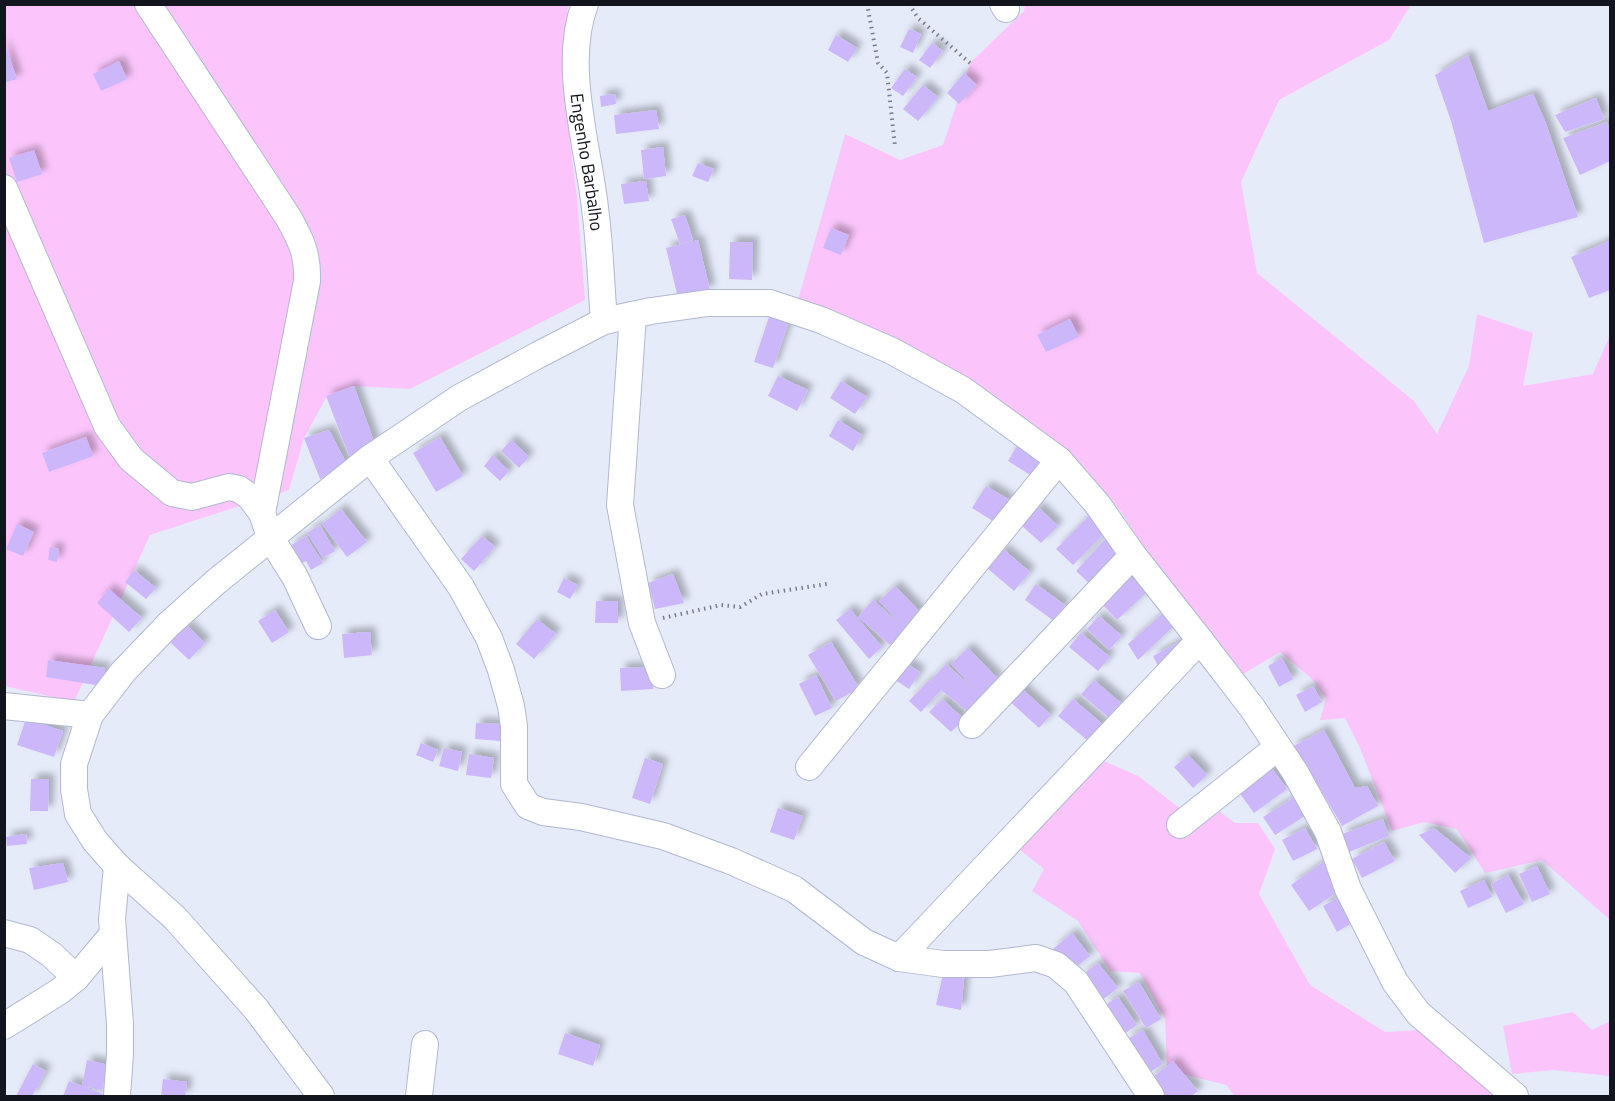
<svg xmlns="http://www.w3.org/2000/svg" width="1615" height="1101" viewBox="0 0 1615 1101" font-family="'Titillium Web',sans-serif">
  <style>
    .green { fill: #fbc5fc }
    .building { fill: #cdb7fb; filter: url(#shadow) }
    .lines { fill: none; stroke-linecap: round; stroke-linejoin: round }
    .minor-casing { stroke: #b1b8d0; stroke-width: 28 }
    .path { stroke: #797d88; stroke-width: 4; stroke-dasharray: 1.5 4.5; stroke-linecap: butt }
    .minor { stroke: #fff; stroke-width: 26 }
    .labels { text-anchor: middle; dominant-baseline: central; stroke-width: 4.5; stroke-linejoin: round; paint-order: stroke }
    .street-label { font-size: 18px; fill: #12151d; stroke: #fff }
  </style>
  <defs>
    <filter id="shadow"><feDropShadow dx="5.5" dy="-5.5" stdDeviation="3" flood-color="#0004"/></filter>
  </defs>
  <rect width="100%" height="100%" fill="#e6ebfa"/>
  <!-- green -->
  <path class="green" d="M 5,5 L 568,5 L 562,76 L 577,198 L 585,300 L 410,389 L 354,386 L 327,396 L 304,438 L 289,490 L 150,535 L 74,702 L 5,686 Z
    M 1025,5 L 1411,5 L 1389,40 L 1279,100 L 1241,182 L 1257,273 L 1414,401 L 1437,434 L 1469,366 L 1477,314 L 1533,333 L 1523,386 L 1593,374 L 1610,335 L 1610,920 L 1542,860 L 1485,873 L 1457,829 L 1424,822 L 1392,831 L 1360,748 L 1345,718 L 1320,720 L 1326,699 L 1312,679 L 1280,652 L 1240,676 L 1165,580 L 1122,513 L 1070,452 L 960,379 L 798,300 L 845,134 L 900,160 L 943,145 L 970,63 L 1024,11 Z
    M 1104,761 L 1138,776 L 1186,813 L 1205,801 L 1235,823 L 1258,823 L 1275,849 L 1259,894 L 1310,985 L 1385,1032 L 1418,1030 L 1498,1096 L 1235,1096 L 1226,1085 L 1167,1070 L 1165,1019 L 1140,973 L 1110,971 L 1078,921 L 1032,891 L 1044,869 L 1019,849 Z
    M 1573,1012 L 1592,1030 L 1610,1021 L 1610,1076 L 1553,1070 L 1512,1074 L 1503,1026 Z"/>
  <!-- building -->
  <path class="building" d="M 909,29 L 921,34 L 913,53 L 900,47 Z
    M 836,35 L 857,48 L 848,62 L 828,50 Z
    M 4,43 L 17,79 L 4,83 Z
    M 932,43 L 943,51 L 930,68 L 919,60 Z
    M 1468,55 L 1488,111 L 1533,94 L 1545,121 L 1578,217 L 1484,243 L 1451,121 L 1435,75 Z
    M 119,61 L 127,79 L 101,91 L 93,74 Z
    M 905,69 L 917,77 L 903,96 L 891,88 Z
    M 964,73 L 977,85 L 959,104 L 947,93 Z
    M 923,85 L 938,97 L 918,121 L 903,109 Z
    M 615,94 L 616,104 L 601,107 L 600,96 Z
    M 1596,98 L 1604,119 L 1565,132 L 1555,115 Z
    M 656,110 L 659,129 L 616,134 L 614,115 Z
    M 1607,122 L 1610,130 L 1610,161 L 1580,175 L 1563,138 Z
    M 663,147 L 666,176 L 644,179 L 641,150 Z
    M 34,150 L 42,174 L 17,182 L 9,158 Z
    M 698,163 L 714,169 L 708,182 L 692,176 Z
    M 646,181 L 649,201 L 624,204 L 621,184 Z
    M 685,215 L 693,240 L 680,244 L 671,219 Z
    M 831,228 L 849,235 L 841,255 L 823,248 Z
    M 698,240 L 710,290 L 678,298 L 666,248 Z
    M 1610,241 L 1610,290 L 1589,298 L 1571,257 Z
    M 730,242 L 753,242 L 752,280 L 729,279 Z
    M 769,317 L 788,324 L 773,368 L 754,362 Z
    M 1070,319 L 1079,337 L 1046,352 L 1037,335 Z
    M 778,376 L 808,390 L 797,411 L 768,396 Z
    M 841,381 L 867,397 L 855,414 L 830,398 Z
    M 354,386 L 376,447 L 349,456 L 326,396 Z
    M 838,420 L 862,435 L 853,451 L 829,436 Z
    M 329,430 L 349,468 L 320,479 L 304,438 Z
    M 86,437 L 93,456 L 49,472 L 42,453 Z
    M 440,437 L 463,476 L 436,492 L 413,453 Z
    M 511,440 L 529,457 L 519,468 L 501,451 Z
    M 1018,444 L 1046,461 L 1035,478 L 1008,461 Z
    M 493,455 L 509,471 L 500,481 L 484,466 Z
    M 986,486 L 1010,500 L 996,523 L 972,508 Z
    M 1038,507 L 1058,526 L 1041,543 L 1021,525 Z
    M 341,509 L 367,542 L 347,557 L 322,524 Z
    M 1090,515 L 1107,531 L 1073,565 L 1056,549 Z
    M 17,524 L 34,532 L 23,556 L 6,549 Z
    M 320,525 L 335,551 L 323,558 L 307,533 Z
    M 306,536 L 323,563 L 311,570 L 306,561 L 300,564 L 290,546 Z
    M 482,536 L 495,547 L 474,571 L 461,559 Z
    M 1108,536 L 1125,552 L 1093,587 L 1076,571 Z
    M 50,547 L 59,549 L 57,562 L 48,560 Z
    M 1003,549 L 1030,572 L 1014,591 L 987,568 Z
    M 134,570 L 156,588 L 146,599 L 125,582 Z
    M 1127,573 L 1146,593 L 1117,620 L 1098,600 Z
    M 673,574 L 684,603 L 655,609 L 648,583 Z
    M 564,578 L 578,585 L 570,599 L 557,592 Z
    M 1036,584 L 1065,605 L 1054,621 L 1025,600 Z
    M 895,586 L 921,613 L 890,645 L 858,617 L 873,600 L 903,626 L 879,601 Z
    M 109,589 L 142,618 L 129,632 L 97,603 Z
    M 596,601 L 618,601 L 618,623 L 595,623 Z
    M 850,609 L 882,647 L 869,659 L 836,620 Z
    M 275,610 L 289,632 L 272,643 L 258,621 Z
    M 1163,613 L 1175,625 L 1138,660 L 1128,644 Z
    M 1099,616 L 1122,636 L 1109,650 L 1087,629 Z
    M 537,619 L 556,634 L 534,659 L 516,644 Z
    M 187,625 L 205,643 L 189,660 L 170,642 Z
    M 370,632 L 372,655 L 344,658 L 342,634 Z
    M 1081,633 L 1110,657 L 1098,671 L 1069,647 Z
    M 831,642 L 859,688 L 836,701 L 808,655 Z
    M 1179,642 L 1185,654 L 1159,668 L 1153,656 Z
    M 968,648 L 998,679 L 967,711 L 941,690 L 921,712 L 909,701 L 929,680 L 938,687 L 931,680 L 946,664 L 977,691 L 951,664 Z
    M 1282,658 L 1293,679 L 1279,687 L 1268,666 Z
    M 48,660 L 105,668 L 102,686 L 46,677 Z
    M 906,663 L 920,672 L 909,689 L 895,680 Z
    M 652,667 L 653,689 L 621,691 L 620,668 Z
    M 816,675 L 832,708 L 815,716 L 799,684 Z
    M 1094,680 L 1122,704 L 1109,718 L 1081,694 Z
    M 1018,685 L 1051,715 L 1039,728 L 1006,698 Z
    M 1313,686 L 1322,702 L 1305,712 L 1296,695 Z
    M 942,699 L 964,719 L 951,732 L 929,712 Z
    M 1073,699 L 1106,727 L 1092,744 L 1058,716 Z
    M 26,719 L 63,731 L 54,757 L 17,745 Z
    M 476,723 L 501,724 L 500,741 L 475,739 Z
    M 1324,730 L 1355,788 L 1367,786 L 1378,806 L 1342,826 L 1309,770 L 1306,772 L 1292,747 Z
    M 421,743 L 438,750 L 433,762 L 416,755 Z
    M 444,748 L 462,752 L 458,771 L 439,766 Z
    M 469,754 L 494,758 L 491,778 L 466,775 Z
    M 1188,755 L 1207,775 L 1193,788 L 1174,767 Z
    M 645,758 L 663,764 L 650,804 L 632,798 Z
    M 1271,767 L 1287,789 L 1254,813 L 1238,791 Z
    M 31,779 L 49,779 L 48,811 L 30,811 Z
    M 1296,796 L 1308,814 L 1275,835 L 1263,817 Z
    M 778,808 L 803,816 L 794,840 L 770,832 Z
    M 1383,819 L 1389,836 L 1349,852 L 1342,834 Z
    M 1305,828 L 1317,849 L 1293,861 L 1282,840 Z
    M 1434,828 L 1471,858 L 1455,873 L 1419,835 Z
    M 26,834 L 27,844 L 7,846 L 6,837 Z
    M 1384,842 L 1395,861 L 1362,878 L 1352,859 Z
    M 1323,862 L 1342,889 L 1309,911 L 1291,885 Z
    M 63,863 L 68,882 L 34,890 L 29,868 Z
    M 1537,866 L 1550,894 L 1532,902 L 1519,874 Z
    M 1508,875 L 1524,904 L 1506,913 L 1491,884 Z
    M 1484,880 L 1492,897 L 1468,908 L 1460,891 Z
    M 1341,896 L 1354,922 L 1337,932 L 1323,906 Z
    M 1072,933 L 1090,956 L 1071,971 L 1053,949 Z
    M 1098,963 L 1118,988 L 1101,1001 L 1081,976 Z
    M 945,965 L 965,970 L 961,1010 L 936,1005 Z
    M 1139,982 L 1161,1019 L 1146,1028 L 1123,991 Z
    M 1118,997 L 1137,1025 L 1124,1034 L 1105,1005 Z
    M 1143,1030 L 1163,1064 L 1147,1074 L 1127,1039 Z
    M 565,1033 L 600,1045 L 593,1066 L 558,1054 Z
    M 87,1060 L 108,1065 L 102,1090 L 82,1086 Z
    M 1173,1061 L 1198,1091 L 1191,1096 L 1160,1096 L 1148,1081 Z
    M 33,1064 L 46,1071 L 32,1096 L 16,1096 Z
    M 163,1079 L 187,1082 L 185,1096 L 161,1096 Z
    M 69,1081 L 103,1094 L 102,1096 L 63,1096 Z"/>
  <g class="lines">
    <defs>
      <g id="minor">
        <path d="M 148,4 L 288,217 C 301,240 308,254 307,281 L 262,513 L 270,537 L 295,577 L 318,626"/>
        <path id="s1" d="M 585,4 C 562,64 588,146 595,208 C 600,245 601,284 604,321"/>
        <path d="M 1003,4 L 1006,9"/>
        <path d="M 4,188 L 107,426 L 131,459 L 172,493 L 192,497 L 229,487 L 239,489 L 250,497 L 262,513"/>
        <path d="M 633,315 L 620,505 L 642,623 L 662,675"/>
        <path d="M 370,458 L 461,587 L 489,638 L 501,670 L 511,706 L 514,726 L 514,784 L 528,806 L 543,812 L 581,817 L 663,836 L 731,861 L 794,889 L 864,942 L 899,958 L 943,964 L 990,964 L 1036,958 L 1056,965 L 1076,982 L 1151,1096"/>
        <path d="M 4,706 L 90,715"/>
        <path d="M 972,725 L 1133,555"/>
        <path d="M 809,767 L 1059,460"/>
        <path d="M 1180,825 L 1278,747"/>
        <path d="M 4,933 L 30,940 L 52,955 L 76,978"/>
        <path d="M 899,958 L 1200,640"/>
        <path d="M 4,1026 L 60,991 L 76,978 L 113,934"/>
        <path d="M 117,1096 L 120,1054 L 120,1024 L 112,919 L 117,866"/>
        <path d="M 321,1096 L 256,1009 L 175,918 L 117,866 L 95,841 L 78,814 L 74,789 L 74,764 L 90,715 L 123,672 L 169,624 L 217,581 L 370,458 L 459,398 L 538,355 L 604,321 L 651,311 L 708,303 L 770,303 L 821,320 L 892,351 L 963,390 L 1059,460 L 1098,505 L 1133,555 L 1200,640 L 1253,709 L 1295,772 L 1328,832 L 1348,889 L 1395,982 L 1418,1013 L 1515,1096"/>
        <path d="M 419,1096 L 425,1044"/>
      </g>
    </defs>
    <!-- minor casing -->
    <use href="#minor" class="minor-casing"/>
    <!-- path -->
    <path class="path" d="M 871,4 L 868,9 L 878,63 L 887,73 L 895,146
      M 909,4 L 918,18 L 970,63
      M 663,618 L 721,605 L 740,607 L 762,594 L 827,584"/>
    <!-- minor -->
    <use href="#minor" class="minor"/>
  </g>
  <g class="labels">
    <!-- street labels -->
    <g class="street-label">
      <text stroke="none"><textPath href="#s1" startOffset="160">Engenho Barbalho</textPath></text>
    </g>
  </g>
  <!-- border -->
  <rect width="1615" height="1101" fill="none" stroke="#12151d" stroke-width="12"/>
</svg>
